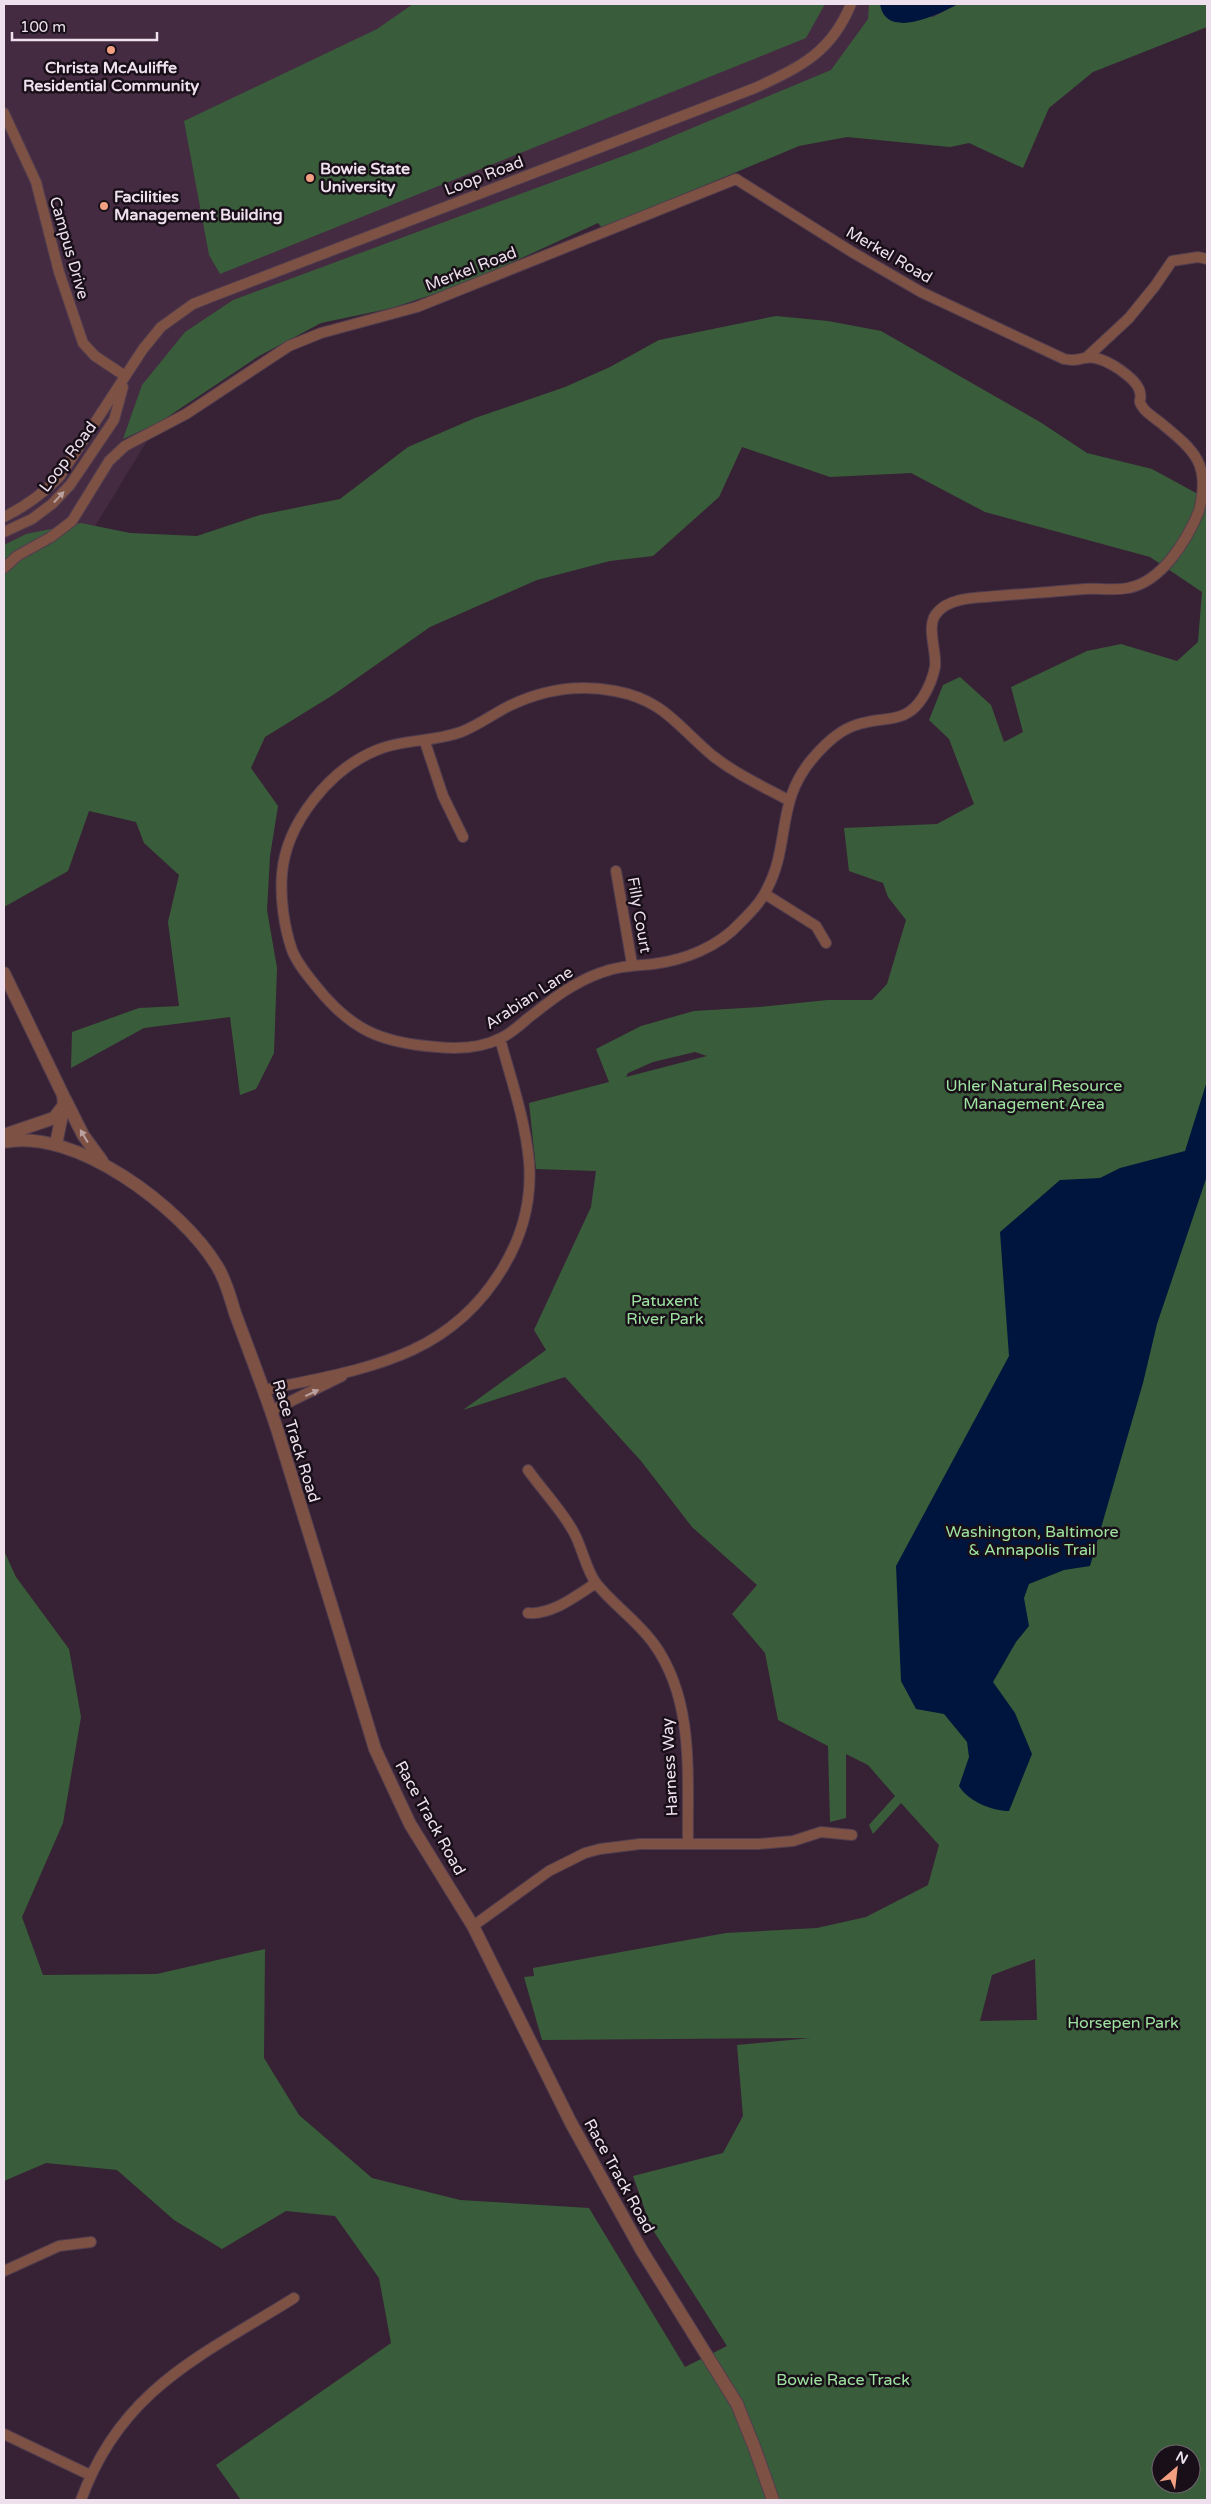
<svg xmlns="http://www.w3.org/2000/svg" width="1211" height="2504" viewBox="0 0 1211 2504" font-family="'Varela Round',sans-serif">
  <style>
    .built { fill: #442b42 }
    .green { fill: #395d3a; fill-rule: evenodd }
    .water { fill: #00153d }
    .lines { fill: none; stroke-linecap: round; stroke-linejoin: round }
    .minor-casing { stroke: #513d4f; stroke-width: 12 }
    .tertiary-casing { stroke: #513d4f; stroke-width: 14 }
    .minor { stroke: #7d5143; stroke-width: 10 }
    .tertiary { stroke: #7d5143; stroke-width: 12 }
    .oneway { fill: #bba0a0 }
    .poi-dot { fill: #f2a081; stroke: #180f18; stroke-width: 2 }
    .labels { text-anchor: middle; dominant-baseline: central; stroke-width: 5; stroke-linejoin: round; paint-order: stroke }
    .poi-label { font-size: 16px; font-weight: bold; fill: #eee0ec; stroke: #180f18; text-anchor: start }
    .street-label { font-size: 16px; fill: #eee0ec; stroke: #180f18 }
    .park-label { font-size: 16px; fill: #9fe3a1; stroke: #180f18 }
  </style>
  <rect width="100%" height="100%" fill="#372235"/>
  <!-- built -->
  <path class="built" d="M 4,4 L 1032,4 L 202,351 L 4,675 Z"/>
  <!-- green -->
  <path class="green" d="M 413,4 L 825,4 L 806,38 L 220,274 L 209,255 L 184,121 L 377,29 Z
    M 869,4 L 880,4 L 933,17 L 958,4 L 1207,4 L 1207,27 L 1093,72 L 1049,108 L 1023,168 L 969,143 L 950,147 L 847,137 L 799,146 L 602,228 L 598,223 L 467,283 L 392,308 L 321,323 L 259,356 L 160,422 L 123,439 L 142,385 L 185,332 L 233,300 L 642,149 L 831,70 L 868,19 Z
    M 776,316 L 828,321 L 881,331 L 1040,422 L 1087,453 L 1152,469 L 1207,499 L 1207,2500 L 241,2500 L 216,2465 L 391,2343 L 379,2278 L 335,2216 L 286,2211 L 222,2249 L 174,2220 L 117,2170 L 46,2163 L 4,2181 L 4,1551 L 16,1577 L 69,1649 L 81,1717 L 63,1823 L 22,1917 L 43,1975 L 157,1974 L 265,1949 L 264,2058 L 299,2115 L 372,2178 L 460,2200 L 589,2208 L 685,2367 L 727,2346 L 651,2227 L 633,2176 L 723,2153 L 743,2116 L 737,2045 L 811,2038 L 542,2040 L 524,1977 L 534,1976 L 533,1968 L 726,1933 L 817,1928 L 866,1917 L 928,1885 L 939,1845 L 901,1803 L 873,1834 L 869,1825 L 895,1796 L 868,1765 L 846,1754 L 846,1818 L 830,1822 L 828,1746 L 778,1720 L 765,1653 L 732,1614 L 757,1585 L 692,1527 L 641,1461 L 565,1377 L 463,1410 L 546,1350 L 534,1330 L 591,1207 L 596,1171 L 536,1169 L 529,1103 L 609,1082 L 596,1049 L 641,1026 L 694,1011 L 760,1007 L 828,1000 L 872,1000 L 887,984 L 906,920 L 888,897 L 883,883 L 849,871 L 844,828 L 937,824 L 974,804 L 949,739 L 929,720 L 943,685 L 960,677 L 991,705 L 1004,742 L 1023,732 L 1011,687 L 1087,651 L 1121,644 L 1177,661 L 1198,642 L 1202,592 L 1150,557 L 985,512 L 911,473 L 830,477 L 742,447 L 719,497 L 653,556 L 610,561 L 537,580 L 430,627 L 333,695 L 265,737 L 251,768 L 278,806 L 270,856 L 267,910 L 277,968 L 274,1053 L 256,1089 L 240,1095 L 230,1017 L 144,1028 L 71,1068 L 72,1032 L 139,1008 L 179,1006 L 168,922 L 179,875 L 144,843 L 136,822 L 89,811 L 68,871 L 4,907 L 4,545 L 26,534 L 81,523 L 130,533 L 197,536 L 260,515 L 340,499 L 408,447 L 475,418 L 565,387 L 610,367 L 659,340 ZM 695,1052 L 707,1056 L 626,1077 L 628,1073 L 653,1062 ZM 1035,1959 L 1037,2020 L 980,2021 L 992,1975 ZM 1161,2454 L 1191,2454 L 1191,2484 L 1161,2484 Z"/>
  <!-- water -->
  <path class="water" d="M 880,4 L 958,4 C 939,14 886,41 880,4 Z
    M 1207,1081 L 1207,1176 L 1157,1324 L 1143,1383 L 1090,1566 L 1064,1570 L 1029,1584 L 1024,1598 L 1029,1626 L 1016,1642 L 993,1682 L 1015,1713 L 1032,1754 L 1009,1811 C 992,1811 968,1801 959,1786 L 969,1757 L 967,1742 L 944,1714 L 916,1709 L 901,1681 L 896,1566 L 1009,1356 L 1000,1232 L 1060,1180 L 1100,1178 L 1120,1168 L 1185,1151 Z"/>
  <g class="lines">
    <defs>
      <path id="minor" d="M 4,113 L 36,182 L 59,272 L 83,343 L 95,356 L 125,376
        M 1086,358 L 1129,318 L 1155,286 L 1172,261 L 1198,257 L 1207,259
        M 4,517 C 26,506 43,494 60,476 L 143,349 L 161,327 L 193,304 L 221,293 L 755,88 C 800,67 831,53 851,4
        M 4,532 L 32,519 L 52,504 L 70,485 L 114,420 L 123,387
        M 4,568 L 17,556 L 51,537 L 72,521 L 109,461 L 125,446 L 186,414 L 289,346 L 321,333 L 417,307 L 736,179 L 852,252 L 921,292 L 1064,359 C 1080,363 1082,355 1095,358 C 1108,360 1134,377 1139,389 C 1144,403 1135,397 1144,409 C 1147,413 1157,420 1161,423 C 1195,451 1211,464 1199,511 C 1187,540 1162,582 1128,588 C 1114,591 1098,588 1084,589 C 1052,592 1019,594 986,597 C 970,598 947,599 936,614 C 926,627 937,651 935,667 C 933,677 928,689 923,697 C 905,726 883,715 856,725 C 840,730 824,745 813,758 C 775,802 791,844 767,889 C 761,902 750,913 740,923 C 718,947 685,960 653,964 C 634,966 618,966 600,973 C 572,983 550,1001 527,1019 C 519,1026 510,1034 501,1038 C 482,1048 457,1049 437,1047 C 381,1043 351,1030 316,986 C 307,975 297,963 292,950 C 284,927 280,898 282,874 C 286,823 330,769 377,750 C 403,739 434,742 461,732 C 479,725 493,714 509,706 C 542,690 579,684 615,691 C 664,700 678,727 713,756 C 736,774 762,786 788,800
        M 425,742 L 443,796 L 463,837
        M 616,871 L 632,964
        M 765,894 L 816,926 L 826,943
        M 264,1390 C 362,1369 449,1360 504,1266 C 523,1234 532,1198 529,1161 C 525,1119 511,1079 500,1039
        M 271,1411 L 342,1376
        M 528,1470 C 542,1490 561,1509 573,1531 C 582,1546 586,1570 596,1583 C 612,1604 637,1620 654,1644 C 695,1701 687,1776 688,1843
        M 528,1613 C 552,1615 576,1596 596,1583
        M 473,1926 L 549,1871 L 585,1853 L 600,1849 L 640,1844 L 759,1844 L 793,1841 L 821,1832 L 852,1835
        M 4,2271 L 59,2246 L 91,2242
        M 4,2434 L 90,2475
        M 81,2500 C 121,2389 201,2356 294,2298"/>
      <path id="tertiary" d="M 4,973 L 63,1095 L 64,1105 L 56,1144
        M 65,1099 L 83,1135 L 102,1161
        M 4,1135 L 54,1118 L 64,1105
        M 4,1142 C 75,1127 182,1208 217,1266 C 226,1280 230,1297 235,1313 C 249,1351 264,1389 277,1429 C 310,1536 343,1642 375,1749 L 410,1824 L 473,1926 L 571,2123 L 642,2251 L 737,2404 L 755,2449 L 773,2500"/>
    </defs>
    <!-- minor casing -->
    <use href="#minor" class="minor-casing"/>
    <!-- tertiary casing -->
    <use href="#tertiary" class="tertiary-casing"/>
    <!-- minor -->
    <use href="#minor" class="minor"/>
    <!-- tertiary -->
    <use href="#tertiary" class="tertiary"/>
  </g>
  <!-- one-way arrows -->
  <defs><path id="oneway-solid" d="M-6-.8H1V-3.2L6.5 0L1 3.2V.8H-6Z" transform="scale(1.25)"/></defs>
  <g class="oneway">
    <use href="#oneway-solid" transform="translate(59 497) rotate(-47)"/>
    <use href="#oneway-solid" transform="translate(84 1136) rotate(-121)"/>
    <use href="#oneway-solid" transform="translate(312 1393) rotate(-25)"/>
  </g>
  <!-- markers -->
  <g class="poi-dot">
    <circle cx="111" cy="50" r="5"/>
    <circle cx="310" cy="178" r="5"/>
    <circle cx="104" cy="206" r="5"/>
  </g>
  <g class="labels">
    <!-- poi labels -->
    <g class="poi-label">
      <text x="111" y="68" text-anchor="middle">Christa McAuliffe<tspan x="111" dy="18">Residential Community</tspan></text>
      <text x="320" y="169">Bowie State<tspan x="320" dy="18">University</tspan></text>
      <text x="114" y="197">Facilities<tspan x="114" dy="18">Management Building</tspan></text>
    </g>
    <!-- street labels -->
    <g class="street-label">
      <text transform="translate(484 176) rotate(-21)">Loop Road</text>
      <text transform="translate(69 248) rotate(74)">Campus Drive</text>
      <text transform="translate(889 255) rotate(30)">Merkel Road</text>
      <text transform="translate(471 269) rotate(-21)">Merkel Road</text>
      <text transform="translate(68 457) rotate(-53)">Loop Road</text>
      <text transform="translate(639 915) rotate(80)">Filly Court</text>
      <text transform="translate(529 998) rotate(-33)">Arabian Lane</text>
      <text transform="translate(296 1441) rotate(73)">Race Track Road</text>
      <text transform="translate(670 1767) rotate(-93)">Harness Way</text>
      <text transform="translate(430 1818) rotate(61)">Race Track Road</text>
      <text transform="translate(619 2176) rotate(61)">Race Track Road</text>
    </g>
    <!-- park labels -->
    <g class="park-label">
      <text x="1034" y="1086">Uhler Natural Resource<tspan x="1034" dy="18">Management Area</tspan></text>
      <text x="665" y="1301">Patuxent<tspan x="665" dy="18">River Park</tspan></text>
      <text x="1032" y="1532">Washington, Baltimore<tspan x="1032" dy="18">&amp; Annapolis Trail</tspan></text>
      <text x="1123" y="2023">Horsepen Park</text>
      <text x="843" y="2380">Bowie Race Track</text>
    </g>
  </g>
  <!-- border -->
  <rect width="1211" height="2504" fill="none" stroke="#eee0ec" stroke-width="10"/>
  <!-- north arrow -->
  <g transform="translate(1176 2469) rotate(28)"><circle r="24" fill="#180f18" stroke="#6e636d"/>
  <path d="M0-4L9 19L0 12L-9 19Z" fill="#f2a081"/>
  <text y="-8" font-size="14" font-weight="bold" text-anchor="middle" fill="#eee0ec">N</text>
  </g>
  <!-- scale -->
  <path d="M12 32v8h145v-8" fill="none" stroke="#eee0ec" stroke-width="2.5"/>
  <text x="20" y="32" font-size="15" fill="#eee0ec" stroke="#180f18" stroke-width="4" paint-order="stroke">100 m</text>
</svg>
